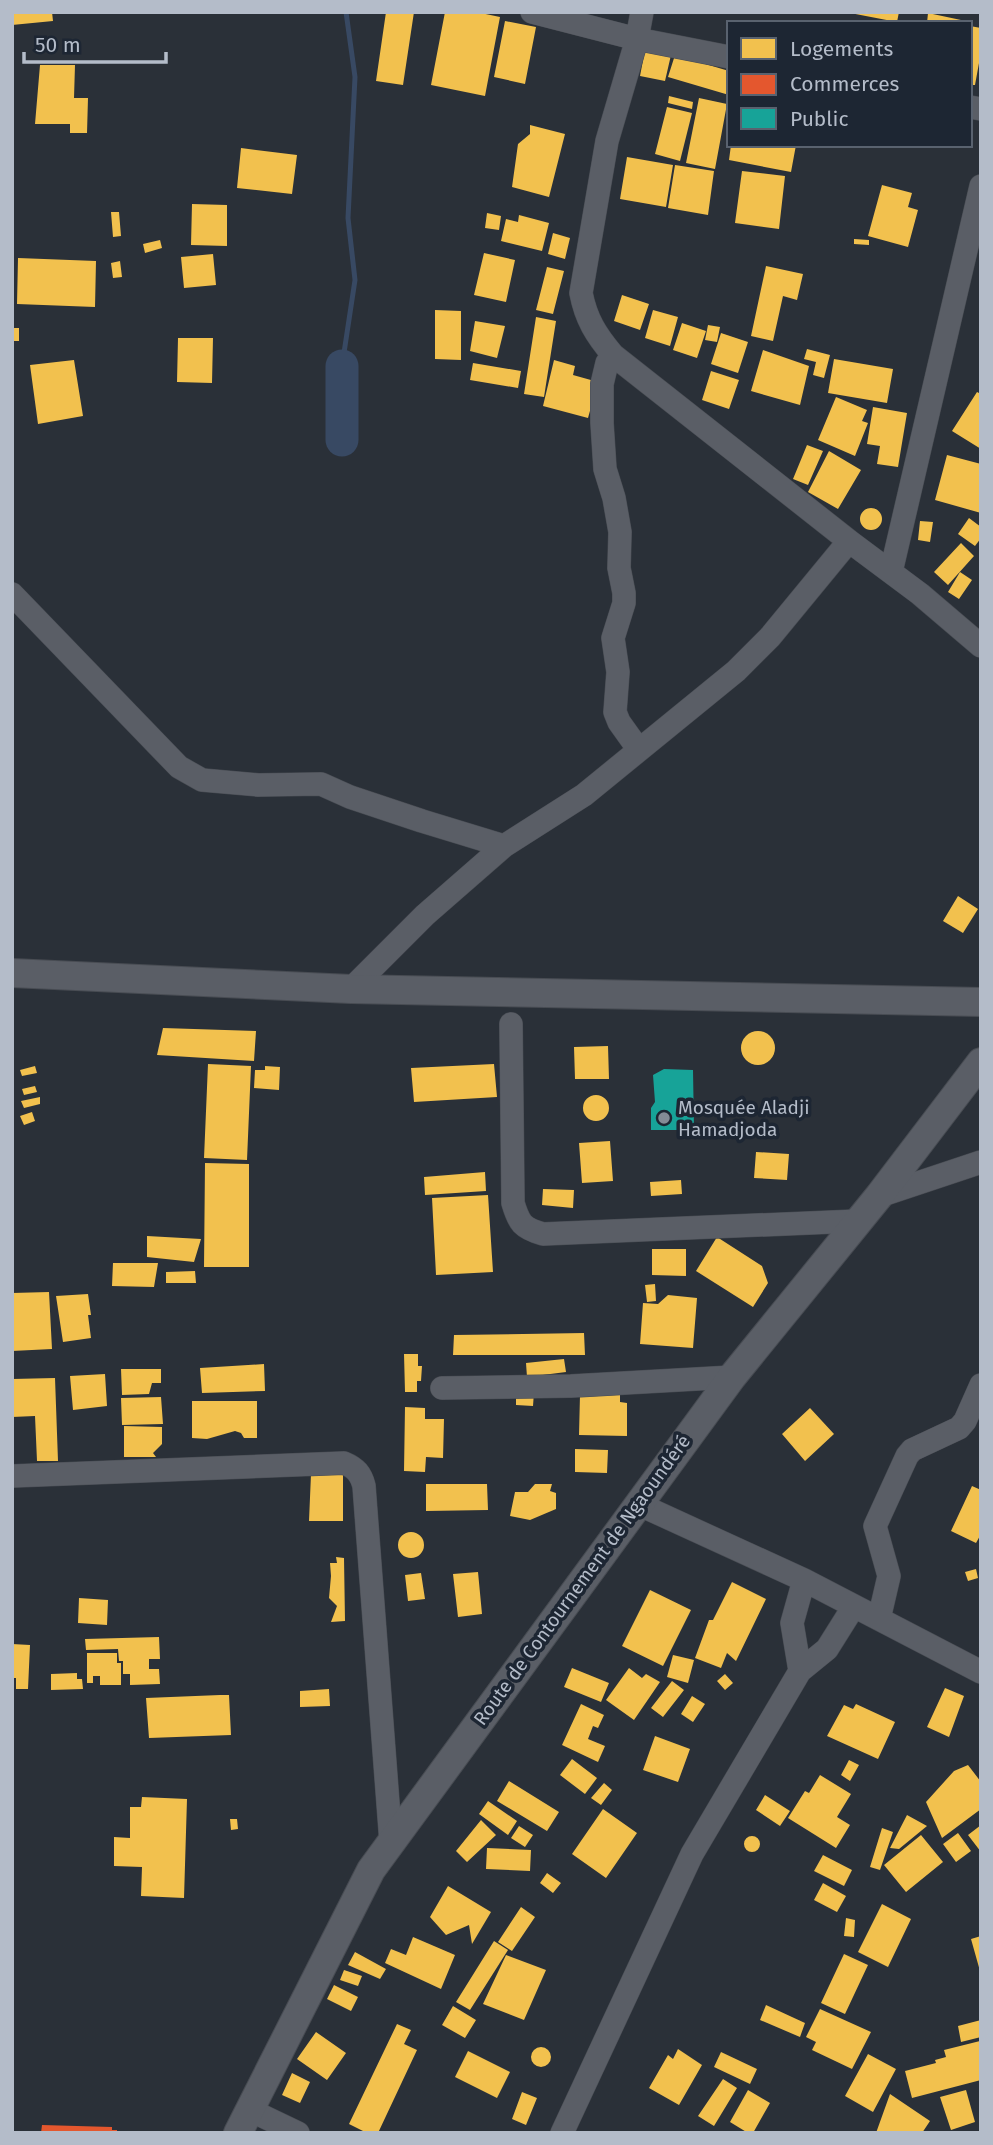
<svg xmlns="http://www.w3.org/2000/svg" width="993" height="2145" viewBox="0 0 993 2145" font-family="'Fira Sans',sans-serif">
  <style>
    .homes { fill: #f2c14e }
    .shops { fill: #e4572e }
    .public { fill: #17a398 }
    .lines { fill: none; stroke-linecap: round; stroke-linejoin: round }
    .stream { stroke: #384963; stroke-width: 5 }
    .river { stroke: #384963; stroke-width: 33 }
    .minor-casing { stroke: #484c53; stroke-width: 24 }
    .tertiary-casing { stroke: #484c53; stroke-width: 30 }
    .minor { stroke: #5a5e66; stroke-width: 23 }
    .tertiary { stroke: #5a5e66; stroke-width: 28 }
    .poi-dot { fill: #848b96; stroke: #1d2633; stroke-width: 2.5 }
    .labels { text-anchor: middle; dominant-baseline: central; stroke-width: 7; stroke-linejoin: round; paint-order: stroke }
    .poi-label { font-size: 19px; fill: #b4bcc9; stroke: #1d2633; text-anchor: start }
    .street-label { font-size: 19px; fill: #b4bcc9; stroke: #1d2633 }
  </style>
  <rect width="100%" height="100%" fill="#2a3038"/>
  <!-- homes -->
  <path class="homes" d="M 12,12 L 52,12 L 53,21 L 12,25 Z
    M 386,12 L 414,12 L 403,85 L 376,81 Z
    M 445,12 L 476,12 L 500,17 L 485,96 L 431,85 Z
    M 845,12 L 899,12 L 897,22 Z
    M 928,13 L 961,20 L 961,23 L 927,23 Z
    M 505,21 L 536,27 L 525,84 L 494,77 Z
    M 970,26 L 981,28 L 981,52 L 975,85 L 970,85 Z
    M 645,50 L 671,55 L 665,81 L 640,76 Z
    M 675,55 L 729,71 L 729,95 L 668,77 Z
    M 40,65 L 75,65 L 74,98 L 88,98 L 87,133 L 70,133 L 70,124 L 35,124 Z
    M 669,96 L 693,102 L 692,109 L 668,103 Z
    M 699,98 L 727,104 L 715,169 L 686,163 Z
    M 667,107 L 692,113 L 680,161 L 655,154 Z
    M 530,125 L 565,134 L 549,197 L 512,187 L 518,144 L 530,134 Z
    M 731,145 L 796,145 L 791,172 L 729,160 Z
    M 241,148 L 297,155 L 292,194 L 237,188 Z
    M 627,157 L 673,165 L 666,207 L 620,199 Z
    M 675,165 L 714,171 L 708,215 L 668,208 Z
    M 742,171 L 785,176 L 779,229 L 735,223 Z
    M 882,185 L 912,193 L 908,207 L 918,210 L 908,247 L 868,236 Z
    M 192,204 L 227,205 L 227,246 L 191,245 Z
    M 111,212 L 119,212 L 121,236 L 113,237 Z
    M 487,213 L 501,216 L 499,230 L 485,228 Z
    M 519,215 L 549,223 L 542,251 L 501,241 L 506,219 L 518,222 Z
    M 553,233 L 570,238 L 565,259 L 548,254 Z
    M 854,239 L 869,240 L 869,245 L 854,244 Z
    M 160,240 L 162,248 L 145,253 L 143,244 Z
    M 484,253 L 515,260 L 506,302 L 474,295 Z
    M 213,254 L 216,285 L 184,288 L 181,257 Z
    M 18,258 L 96,261 L 95,307 L 17,304 Z
    M 120,261 L 122,277 L 113,278 L 111,263 Z
    M 766,266 L 803,274 L 797,300 L 783,296 L 773,341 L 751,336 Z
    M 547,267 L 564,271 L 553,314 L 536,310 Z
    M 622,295 L 649,304 L 640,330 L 614,321 Z
    M 435,310 L 461,311 L 461,360 L 435,359 Z
    M 653,310 L 678,317 L 670,346 L 645,338 Z
    M 536,317 L 556,321 L 544,397 L 524,394 Z
    M 475,321 L 505,326 L 497,358 L 470,351 Z
    M 682,323 L 706,331 L 697,358 L 673,350 Z
    M 708,325 L 720,327 L 717,342 L 705,340 Z
    M 12,328 L 19,328 L 19,341 L 12,341 Z
    M 721,333 L 748,342 L 738,373 L 711,364 Z
    M 178,338 L 213,338 L 212,383 L 177,382 Z
    M 807,349 L 830,355 L 824,378 L 813,375 L 816,362 L 804,359 Z
    M 763,350 L 809,366 L 800,405 L 751,391 Z
    M 834,359 L 893,369 L 887,403 L 828,393 Z
    M 74,360 L 83,416 L 38,424 L 30,365 Z
    M 554,360 L 575,366 L 573,375 L 598,382 L 588,418 L 543,406 Z
    M 473,363 L 521,371 L 518,388 L 470,380 Z
    M 711,371 L 739,380 L 729,409 L 702,400 Z
    M 977,392 L 981,394 L 981,449 L 952,431 Z
    M 836,397 L 867,410 L 862,421 L 868,423 L 855,456 L 818,440 Z
    M 873,407 L 907,413 L 898,467 L 877,464 L 880,446 L 867,444 Z
    M 807,445 L 823,451 L 808,485 L 793,479 Z
    M 829,451 L 861,470 L 838,509 L 808,492 Z
    M 947,455 L 981,464 L 981,513 L 935,500 Z
    M860 519a11 11 0 1 1 22 0a11 11 0 1 1-22 0Z
    M 969,518 L 981,527 L 981,538 L 975,546 L 958,534 Z
    M 920,521 L 933,522 L 930,542 L 918,540 Z
    M 961,543 L 974,556 L 948,585 L 934,572 Z
    M 960,572 L 972,580 L 959,599 L 948,592 Z
    M 958,896 L 978,909 L 963,933 L 943,921 Z
    M 163,1028 L 256,1031 L 254,1061 L 157,1055 Z
    M741 1048a17 17 0 1 1 34 0a17 17 0 1 1-34 0Z
    M 608,1046 L 609,1079 L 575,1079 L 574,1047 Z
    M 208,1064 L 251,1066 L 247,1160 L 204,1158 Z
    M 494,1064 L 497,1097 L 414,1102 L 411,1068 Z
    M 35,1066 L 37,1073 L 22,1076 L 20,1070 Z
    M 265,1066 L 280,1067 L 279,1090 L 254,1088 L 255,1070 L 265,1070 Z
    M 35,1086 L 37,1092 L 24,1095 L 22,1089 Z
    M583 1108a13 13 0 1 1 26 0a13 13 0 1 1-26 0Z
    M 40,1097 L 40,1104 L 24,1108 L 21,1101 Z
    M 32,1112 L 35,1121 L 24,1125 L 20,1116 Z
    M 610,1141 L 613,1181 L 582,1183 L 579,1143 Z
    M 756,1152 L 789,1154 L 787,1180 L 754,1178 Z
    M 205,1163 L 249,1164 L 249,1267 L 204,1267 Z
    M 485,1172 L 486,1191 L 425,1195 L 424,1177 Z
    M 681,1180 L 682,1194 L 651,1196 L 650,1182 Z
    M 543,1189 L 574,1190 L 573,1208 L 542,1205 Z
    M 488,1195 L 493,1272 L 436,1275 L 432,1198 Z
    M 147,1236 L 201,1239 L 194,1262 L 147,1257 Z
    M 717,1237 L 762,1266 L 768,1283 L 753,1307 L 696,1271 Z
    M 652,1249 L 686,1249 L 686,1276 L 652,1275 Z
    M 113,1263 L 158,1263 L 154,1287 L 112,1286 Z
    M 195,1271 L 196,1283 L 166,1283 L 166,1272 Z
    M 655,1284 L 656,1301 L 647,1302 L 645,1285 Z
    M 49,1292 L 52,1349 L 12,1351 L 12,1293 Z
    M 88,1294 L 91,1315 L 88,1315 L 91,1338 L 63,1342 L 56,1296 Z
    M 668,1295 L 697,1298 L 693,1348 L 640,1344 L 643,1303 L 658,1304 Z
    M 584,1333 L 585,1355 L 453,1355 L 454,1335 Z
    M 404,1354 L 418,1354 L 418,1366 L 422,1366 L 421,1381 L 417,1381 L 417,1392 L 405,1392 Z
    M 564,1359 L 566,1372 L 527,1377 L 526,1363 Z
    M 264,1364 L 265,1391 L 202,1393 L 200,1368 Z
    M 121,1369 L 161,1369 L 161,1383 L 152,1383 L 149,1394 L 122,1395 Z
    M 105,1374 L 107,1406 L 73,1410 L 70,1376 Z
    M 55,1378 L 58,1461 L 37,1461 L 35,1416 L 12,1417 L 12,1379 Z
    M 516,1392 L 534,1392 L 533,1406 L 516,1405 Z
    M 580,1395 L 620,1395 L 620,1402 L 627,1403 L 627,1436 L 579,1435 Z
    M 161,1397 L 163,1424 L 122,1425 L 121,1398 Z
    M 192,1401 L 257,1401 L 257,1438 L 244,1438 L 241,1433 L 235,1431 L 207,1439 L 192,1438 Z
    M 405,1407 L 425,1408 L 425,1419 L 444,1419 L 443,1458 L 426,1457 L 425,1472 L 404,1471 Z
    M 810,1408 L 834,1434 L 805,1461 L 782,1434 Z
    M 124,1426 L 162,1427 L 162,1444 L 153,1453 L 156,1457 L 124,1457 Z
    M 575,1449 L 608,1450 L 607,1473 L 575,1472 Z
    M 311,1474 L 343,1474 L 343,1521 L 309,1521 Z
    M 426,1484 L 487,1484 L 488,1510 L 426,1511 Z
    M 535,1484 L 552,1484 L 550,1491 L 556,1493 L 556,1509 L 530,1520 L 510,1516 L 515,1492 L 528,1492 Z
    M 972,1486 L 981,1490 L 981,1534 L 976,1543 L 951,1531 Z
    M398 1545a13 13 0 1 1 26 0a13 13 0 1 1-26 0Z
    M 336,1557 L 344,1558 L 345,1621 L 331,1622 L 337,1606 L 329,1598 L 331,1576 L 330,1563 L 337,1563 Z
    M 976,1569 L 978,1578 L 968,1581 L 965,1572 Z
    M 478,1572 L 482,1614 L 458,1617 L 453,1574 Z
    M 421,1573 L 425,1599 L 408,1601 L 405,1575 Z
    M 732,1582 L 766,1599 L 736,1661 L 727,1653 L 721,1668 L 695,1658 L 709,1620 L 713,1620 Z
    M 650,1590 L 691,1610 L 663,1666 L 622,1646 Z
    M 79,1598 L 108,1600 L 107,1625 L 78,1623 Z
    M 159,1637 L 160,1659 L 149,1659 L 149,1669 L 159,1669 L 160,1684 L 130,1685 L 130,1674 L 123,1674 L 123,1661 L 119,1661 L 118,1649 L 86,1650 L 85,1639 Z
    M 12,1644 L 30,1645 L 28,1689 L 16,1689 L 16,1678 L 12,1678 Z
    M 87,1653 L 117,1653 L 117,1663 L 121,1663 L 121,1685 L 100,1685 L 100,1676 L 93,1676 L 93,1683 L 87,1683 Z
    M 673,1655 L 694,1660 L 688,1683 L 667,1677 Z
    M 572,1668 L 609,1683 L 601,1702 L 564,1687 Z
    M 629,1668 L 642,1678 L 646,1674 L 660,1682 L 634,1720 L 606,1700 Z
    M 77,1673 L 77,1679 L 82,1679 L 83,1689 L 51,1690 L 51,1674 Z
    M 725,1674 L 733,1683 L 725,1690 L 717,1681 Z
    M 672,1681 L 684,1690 L 663,1717 L 651,1708 Z
    M 945,1688 L 964,1696 L 949,1737 L 927,1727 Z
    M 329,1689 L 330,1706 L 300,1707 L 300,1691 Z
    M 220,1695 L 229,1695 L 231,1735 L 149,1738 L 146,1698 Z
    M 692,1696 L 705,1704 L 693,1722 L 681,1714 Z
    M 581,1704 L 604,1715 L 598,1728 L 593,1726 L 588,1739 L 605,1746 L 598,1762 L 562,1745 Z
    M 856,1704 L 895,1722 L 878,1759 L 827,1736 L 844,1705 L 853,1709 Z
    M 655,1736 L 690,1749 L 678,1782 L 643,1770 Z
    M 572,1759 L 597,1778 L 585,1794 L 560,1775 Z
    M 849,1760 L 859,1765 L 850,1781 L 841,1775 Z
    M 968,1765 L 981,1782 L 981,1809 L 942,1838 L 926,1802 L 954,1771 Z
    M 820,1775 L 851,1794 L 837,1817 L 850,1825 L 836,1848 L 788,1818 L 805,1791 L 809,1793 Z
    M 509,1781 L 559,1812 L 547,1831 L 497,1801 Z
    M 604,1783 L 612,1790 L 601,1805 L 591,1798 Z
    M 765,1795 L 790,1811 L 780,1826 L 756,1810 Z
    M 142,1797 L 187,1799 L 184,1898 L 141,1896 L 142,1867 L 114,1866 L 114,1837 L 130,1838 L 130,1807 L 141,1807 Z
    M 488,1801 L 517,1821 L 508,1835 L 479,1814 Z
    M 603,1809 L 637,1833 L 606,1878 L 572,1854 Z
    M 907,1815 L 927,1826 L 899,1849 L 890,1848 Z
    M 230,1819 L 237,1819 L 238,1829 L 231,1830 Z
    M 481,1820 L 496,1835 L 467,1862 L 456,1851 Z
    M 981,1825 L 981,1852 L 968,1835 Z
    M 519,1826 L 533,1835 L 525,1847 L 511,1838 Z
    M 882,1828 L 893,1832 L 880,1870 L 870,1867 Z
    M 958,1833 L 971,1851 L 956,1862 L 943,1844 Z
    M 921,1835 L 943,1862 L 906,1892 L 884,1865 Z
    M744 1844a8 8 0 1 1 16 0a8 8 0 1 1-16 0Z
    M 487,1848 L 531,1850 L 530,1871 L 486,1869 Z
    M 823,1855 L 852,1870 L 844,1886 L 814,1871 Z
    M 547,1873 L 561,1883 L 553,1893 L 540,1883 Z
    M 823,1883 L 846,1896 L 837,1912 L 814,1900 Z
    M 448,1886 L 491,1912 L 472,1944 L 469,1925 L 446,1935 L 430,1917 Z
    M 882,1904 L 911,1919 L 888,1967 L 858,1952 Z
    M 521,1907 L 535,1917 L 512,1951 L 498,1942 Z
    M 846,1918 L 855,1920 L 854,1937 L 844,1936 Z
    M 981,1936 L 981,1971 L 980,1971 L 971,1939 Z
    M 413,1937 L 455,1955 L 441,1989 L 385,1963 L 391,1949 L 406,1955 Z
    M 494,1941 L 508,1950 L 470,2010 L 456,2002 Z
    M 355,1952 L 386,1969 L 380,1979 L 348,1965 Z
    M 844,1954 L 868,1965 L 845,2014 L 821,2003 Z
    M 506,1955 L 546,1970 L 524,2020 L 483,2004 Z
    M 344,1970 L 362,1976 L 358,1986 L 340,1980 Z
    M 334,1985 L 358,1997 L 351,2011 L 327,1999 Z
    M 766,2005 L 805,2023 L 800,2037 L 760,2020 Z
    M 453,2006 L 476,2020 L 465,2038 L 442,2025 Z
    M 820,2009 L 871,2032 L 852,2069 L 812,2050 L 816,2042 L 806,2037 Z
    M 981,2020 L 981,2037 L 961,2042 L 958,2026 Z
    M 397,2024 L 411,2030 L 404,2044 L 417,2050 L 378,2133 L 367,2133 L 349,2124 Z
    M 316,2032 L 346,2053 L 327,2080 L 297,2059 Z
    M 980,2041 L 981,2080 L 912,2098 L 905,2071 L 936,2063 L 935,2060 L 946,2057 L 944,2050 Z
    M531 2057a10 10 0 1 1 20 0a10 10 0 1 1-20 0Z
    M 678,2049 L 702,2065 L 679,2105 L 649,2088 L 668,2055 L 673,2059 Z
    M 468,2051 L 510,2072 L 497,2098 L 455,2077 Z
    M 721,2052 L 757,2069 L 750,2084 L 714,2067 Z
    M 868,2054 L 896,2069 L 873,2112 L 845,2096 Z
    M 292,2073 L 310,2082 L 300,2103 L 282,2095 Z
    M 723,2079 L 737,2088 L 714,2126 L 698,2116 Z
    M 748,2090 L 770,2103 L 753,2133 L 748,2133 L 730,2122 Z
    M 966,2090 L 975,2122 L 951,2130 L 940,2097 Z
    M 522,2092 L 537,2098 L 526,2125 L 512,2119 Z
    M 890,2094 L 930,2121 L 922,2133 L 876,2133 Z"/>
  <!-- shops -->
  <path class="shops" d="M 42,2125 L 112,2127 L 112,2130 L 117,2130 L 117,2133 L 41,2133 Z"/>
  <!-- public -->
  <path class="public" d="M 664,1069 L 693,1070 L 694,1130 L 651,1130 L 651,1108 L 655,1102 L 653,1075 Z"/>
  <g class="lines">
    <!-- stream -->
    <path class="stream" d="M 342,366 L 355,280 L 348,218 L 355,77 L 346,12"/>
    <!-- river -->
    <path class="river" d="M 342,366 L 342,440"/>
    <defs>
      <path id="minor" d="M 532,12 L 637,39 L 729,57
        M 642,12 L 637,39 L 607,141 L 581,293 C 586,319 596,335 613,355 L 849,541 L 920,594 L 981,646
        M 970,107 L 981,109
        M 613,355 L 607,363 L 602,384 L 602,423 L 605,469 L 614,498 L 620,532 L 619,568 L 624,593 L 624,603 L 613,638 L 618,672 L 615,712 L 619,722 L 639,750
        M 891,572 L 981,186
        M 12,594 L 179,767 L 202,780 L 258,785 L 321,784 L 350,797 L 422,821 L 504,846
        M 351,989 L 425,915 L 504,846 L 584,795 L 736,671 L 770,637 L 849,541
        M 511,1024 L 513,1203 C 519,1223 522,1228 543,1234 L 857,1221
        M 879,1196 L 981,1162
        M 442,1388 L 571,1386 L 732,1377
        M 12,1476 L 344,1463 C 356,1468 361,1474 364,1486 L 391,1843
        M 638,1504 L 804,1580 L 981,1672
        M 879,1619 L 889,1576 L 875,1526 L 907,1456 L 912,1450 L 959,1428 L 965,1421 L 981,1385
        M 800,1671 L 792,1623 L 804,1580
        M 250,2110 L 298,2133
        M 562,2133 L 692,1854 L 800,1671 L 827,1649 L 854,1606"/>
      <path id="tertiary" d="M 12,973 L 351,989 L 981,1002
        M 238,2133 L 371,1870 L 732,1377 L 879,1196 L 981,1062"/>
    </defs>
    <!-- minor casing -->
    <use href="#minor" class="minor-casing"/>
    <!-- tertiary casing -->
    <use href="#tertiary" class="tertiary-casing"/>
    <!-- minor -->
    <use href="#minor" class="minor"/>
    <!-- tertiary -->
    <use href="#tertiary" class="tertiary"/>
  </g>
  <!-- markers -->
  <circle class="poi-dot" cx="664" cy="1118" r="7"/>
  <g class="labels">
    <!-- poi labels -->
    <g class="poi-label">
      <text x="678" y="1107">Mosquée Aladji<tspan x="678" dy="22">Hamadjoda</tspan></text>
    </g>
    <!-- street labels -->
    <g class="street-label">
      <text transform="translate(582 1580) rotate(-54)">Route de Contournement de Ngaoundéré</text>
    </g>
  </g>
  <!-- border -->
  <rect width="993" height="2145" fill="none" stroke="#b4bcc9" stroke-width="28"/>
  <!-- legend -->
  <rect x="727" y="21" width="245" height="126" fill="#1d2633" stroke="#59626f" stroke-width="2"/>
  <rect x="741" y="38" width="35" height="21" fill="#f2c14e" stroke="#59626f" stroke-width="2"/>
  <text x="790" y="56" font-size="21" fill="#b4bcc9">Logements</text>
  <rect x="741" y="74" width="35" height="21" fill="#e4572e" stroke="#59626f" stroke-width="2"/>
  <text x="790" y="91" font-size="21" fill="#b4bcc9">Commerces</text>
  <rect x="741" y="108" width="35" height="21" fill="#17a398" stroke="#59626f" stroke-width="2"/>
  <text x="790" y="126" font-size="21" fill="#b4bcc9">Public</text>
  <!-- scale -->
  <path d="M24 52v10h142v-10" fill="none" stroke="#b4bcc9" stroke-width="3.5"/>
  <text x="35" y="52" font-size="21" fill="#b4bcc9" stroke="#1d2633" stroke-width="5" paint-order="stroke">50 m</text>
</svg>
